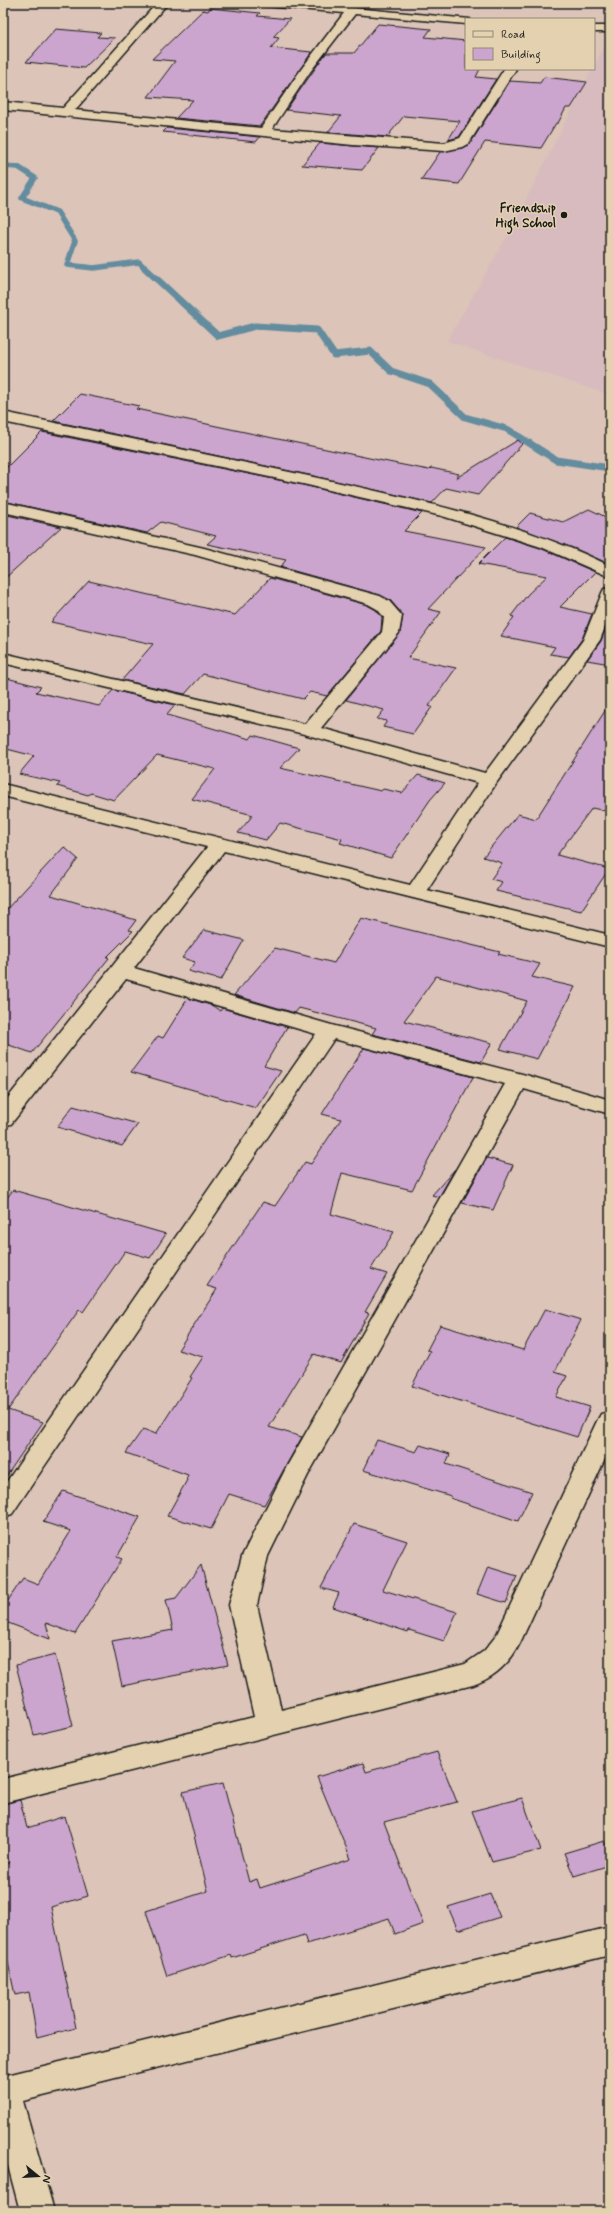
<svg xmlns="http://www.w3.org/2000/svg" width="613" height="2214" viewBox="0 0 613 2214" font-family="Mynerve,sans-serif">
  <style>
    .built { fill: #d7bbbe }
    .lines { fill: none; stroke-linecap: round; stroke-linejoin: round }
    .stream-far1 { stroke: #638c9e; stroke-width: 5.5 }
    .stream { stroke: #638c9e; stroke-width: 7 }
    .building { fill: #cba5cd; stroke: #1c1c1c }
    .street-casing { stroke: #1c1c1c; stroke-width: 3 }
    .secondary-casing { stroke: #1c1c1c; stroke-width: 3 }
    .street { fill: #e3d1af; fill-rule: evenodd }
    .secondary { fill: #e3d1af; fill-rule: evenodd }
    .poi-dot { fill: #1c1c1c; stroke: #e3d1af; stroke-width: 1.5 }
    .labels { text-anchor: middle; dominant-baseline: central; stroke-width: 3; stroke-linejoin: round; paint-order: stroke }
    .far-poi-label { font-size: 13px; font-weight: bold; fill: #1c1c1c; stroke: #e3d1af; text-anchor: end }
  </style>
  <rect width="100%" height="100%" fill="#dcc4b8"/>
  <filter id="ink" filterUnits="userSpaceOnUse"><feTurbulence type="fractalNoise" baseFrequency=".025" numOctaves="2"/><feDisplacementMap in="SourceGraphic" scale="8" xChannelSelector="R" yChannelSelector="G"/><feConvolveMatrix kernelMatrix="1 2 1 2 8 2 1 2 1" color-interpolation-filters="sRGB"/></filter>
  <g filter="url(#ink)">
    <!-- built -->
    <path class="built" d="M 609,37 L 610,38 L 610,395 L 447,341 L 508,235 Z"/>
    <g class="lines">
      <!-- stream-far1 -->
      <path class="stream-far1" d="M 3,166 L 18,167 L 35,178 L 22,198 L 57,212 L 75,241 L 67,265 L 94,268 L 139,262 L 146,269"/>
      <!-- stream -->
      <path class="stream" d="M 145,268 L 218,336 L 255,326 L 317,330 L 334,355 L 370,351 L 391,371 L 430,384 L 465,417 L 507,429 L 556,460 L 610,468"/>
    </g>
    <!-- building -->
    <path class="building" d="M 210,8 L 260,13 L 257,16 L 290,19 L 273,37 L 279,38 L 271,48 L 312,52 L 260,126 L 176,118 L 193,100 L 148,97 L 175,61 L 152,59 L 203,10 L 208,11 Z
      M 378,24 L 431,29 L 425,37 L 466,41 L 466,69 L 480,69 L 476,77 L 496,79 L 459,137 L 448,140 L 460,121 L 404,116 L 387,137 L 328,132 L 341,116 L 286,110 L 326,53 L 354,53 Z
      M 56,29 L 101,33 L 97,37 L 115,38 L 84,68 L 26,62 Z
      M 544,77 L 587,82 L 571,108 L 566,108 L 558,123 L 556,123 L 541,148 L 485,142 L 459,184 L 421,180 L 440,152 L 462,148 L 470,144 L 510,81 L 540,83 Z
      M 167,128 L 260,137 L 256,142 L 163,132 Z
      M 320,143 L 353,146 L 379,148 L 362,170 L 302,165 Z
      M 80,394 L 139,406 L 136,409 L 273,438 L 398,464 L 429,470 L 431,468 L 459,474 L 456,478 L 518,440 L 522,444 L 478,495 L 446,488 L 432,503 L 318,477 L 53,421 Z
      M 42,432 L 303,485 L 422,513 L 404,531 L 486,547 L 428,609 L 441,612 L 408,658 L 456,668 L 429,706 L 432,707 L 413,734 L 383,727 L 387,721 L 377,719 L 384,710 L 346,700 L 400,633 L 403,615 L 390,600 L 380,595 L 280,567 L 286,560 L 207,544 L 216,536 L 161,522 L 147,533 L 3,501 L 3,471 Z
      M 589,509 L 610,519 L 610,557 L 605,562 L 576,549 L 516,527 L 530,513 L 563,522 Z
      M 3,514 L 61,527 L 3,580 Z
      M 505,537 L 540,548 L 595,572 L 560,607 L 592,614 L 582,639 L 569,657 L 550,654 L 555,647 L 501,636 L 514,617 L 511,616 L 528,594 L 547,576 L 478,564 Z
      M 270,578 L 367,605 L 376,610 L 382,617 L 381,631 L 327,696 L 310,692 L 303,699 L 203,674 L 185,694 L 122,680 L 153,644 L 51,622 L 89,581 L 235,615 Z
      M 610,618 L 610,664 L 587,660 L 601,641 Z
      M 3,677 L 41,687 L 36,692 L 99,706 L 113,690 L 175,705 L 167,715 L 250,739 L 253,735 L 299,748 L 280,768 L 381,791 L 383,789 L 402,793 L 418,775 L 445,783 L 430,800 L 391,858 L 340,843 L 342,839 L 280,823 L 266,840 L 238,833 L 253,815 L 192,799 L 215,769 L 157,755 L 114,800 L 91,793 L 88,795 L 57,786 L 60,783 L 19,774 L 34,756 L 3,748 Z
      M 610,703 L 610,812 L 592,808 L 557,855 L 609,869 L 581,911 L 496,891 L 502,882 L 491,879 L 502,863 L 483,857 L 518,814 L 536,819 Z
      M 64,847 L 78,859 L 51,895 L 136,920 L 129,930 L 133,931 L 107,957 L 109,958 L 32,1053 L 3,1043 L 3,913 Z
      M 361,918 L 500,952 L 498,954 L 540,964 L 532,977 L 575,987 L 537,1059 L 500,1049 L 527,1001 L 436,976 L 404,1021 L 492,1043 L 481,1062 L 372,1034 L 376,1028 L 299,1008 L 295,1013 L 234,995 L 275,948 L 334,963 Z
      M 204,930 L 244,940 L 221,980 L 188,971 L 195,962 L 182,958 Z
      M 188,998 L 213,1006 L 220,1011 L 222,1008 L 287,1027 L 264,1066 L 281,1071 L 256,1108 L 131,1072 L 158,1036 L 163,1038 Z
      M 364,1048 L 473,1077 L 412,1190 L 342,1173 L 331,1214 L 394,1232 L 371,1269 L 387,1274 L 365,1312 L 369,1313 L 341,1363 L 314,1354 L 269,1427 L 302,1437 L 264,1505 L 229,1494 L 211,1529 L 167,1516 L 187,1480 L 186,1479 L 188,1475 L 126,1453 L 143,1429 L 156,1434 L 192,1378 L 190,1377 L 203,1357 L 178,1350 L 217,1289 L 207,1286 L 263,1202 L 275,1206 L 305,1162 L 311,1164 L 341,1119 L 322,1114 Z
      M 73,1106 L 138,1124 L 122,1146 L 57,1127 Z
      M 487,1158 L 513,1165 L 493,1210 L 462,1203 Z
      M 455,1169 L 439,1197 L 432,1195 Z
      M 13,1190 L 166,1234 L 150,1258 L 125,1251 L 83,1312 L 79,1310 L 8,1410 L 43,1422 L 3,1481 L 3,1203 Z
      M 545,1309 L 581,1320 L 555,1372 L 567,1376 L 556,1397 L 590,1407 L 577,1437 L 412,1386 L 430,1351 L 427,1350 L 440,1325 L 523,1350 Z
      M 377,1440 L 416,1452 L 420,1445 L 450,1454 L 446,1464 L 532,1492 L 518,1521 L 450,1498 L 451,1496 L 363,1470 Z
      M 63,1491 L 140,1517 L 117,1557 L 122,1559 L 75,1634 L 46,1623 L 50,1639 L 3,1621 L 3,1608 L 23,1578 L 38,1584 L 71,1531 L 43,1522 Z
      M 354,1524 L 407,1541 L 383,1590 L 457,1612 L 444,1641 L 409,1630 L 408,1632 L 333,1607 L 339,1593 L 321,1588 Z
      M 201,1565 L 228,1665 L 122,1686 L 112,1641 L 173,1630 L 166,1600 L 176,1598 Z
      M 488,1567 L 517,1576 L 506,1603 L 477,1594 Z
      M 55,1655 L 73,1726 L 34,1735 L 16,1665 Z
      M 437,1752 L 457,1802 L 384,1822 L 423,1924 L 395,1934 L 389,1918 L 307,1944 L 304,1935 L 232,1958 L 231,1955 L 167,1976 L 146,1911 L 208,1891 L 183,1792 L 223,1783 L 249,1882 L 257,1879 L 260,1888 L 351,1859 L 317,1777 L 363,1763 L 366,1772 Z
      M 522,1798 L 541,1850 L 492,1862 L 472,1811 Z
      M 20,1800 L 27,1828 L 65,1816 L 88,1896 L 51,1907 L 76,2028 L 37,2038 L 29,1992 L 15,1995 L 3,1939 L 3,1864 L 9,1863 L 3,1839 L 3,1804 Z
      M 604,1841 L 610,1853 L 610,1865 L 574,1876 L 564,1853 Z
      M 490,1894 L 500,1917 L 458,1930 L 448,1907 Z"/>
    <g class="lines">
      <defs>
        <path id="street" d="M 157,3 L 168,3 L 75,110 L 261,128 L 302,68 L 344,13 L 265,6 L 260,3 L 301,3 L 470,19 L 466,19 L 466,24 L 355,14 L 310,72 L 272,129 L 444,143 L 460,138 L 504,69 L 516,69 L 469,143 L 462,147 L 444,151 L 353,145 L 3,110 L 3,102 L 63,108 Z
          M 594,26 L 610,26 L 610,32 L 594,32 Z
          M 3,412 C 108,434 213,456 318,478 C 417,500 518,521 610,566 L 610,577 L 541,547 L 442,516 L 303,484 L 3,422 Z
          M 3,502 L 204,548 L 380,596 L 389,601 L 402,616 L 399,633 L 321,728 L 485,773 L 583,640 L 602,593 L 604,589 L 610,588 L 610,614 L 600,640 L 497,782 L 427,890 L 610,935 L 610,947 L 224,851 L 134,968 L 335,1026 L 526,1075 L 610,1100 L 610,1114 L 524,1089 L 308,1475 L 268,1556 L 257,1605 L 281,1710 L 465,1664 L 484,1651 L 496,1636 L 597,1421 L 601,1414 L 610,1412 L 610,1448 L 520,1643 C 510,1663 494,1678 473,1685 L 3,1803 L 3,1779 L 254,1717 L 229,1605 L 242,1556 L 287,1466 L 505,1084 L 334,1039 L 12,1514 L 3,1517 L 3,1487 L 316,1034 L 126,979 L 11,1124 L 3,1126 L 3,1104 L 207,847 L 3,796 L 3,784 L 410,885 L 478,783 L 304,734 L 3,663 L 3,653 L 305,724 L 382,632 L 384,617 L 377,609 L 368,604 L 195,555 L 3,512 Z
          M 610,1927 L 610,1955 L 23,2101 L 54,2211 L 20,2211 L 3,2147 L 3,2076 Z"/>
        <path id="secondary" d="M 601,3 L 610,3 L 610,6 L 602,5 Z"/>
      </defs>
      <!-- street casing -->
      <use href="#street" class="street-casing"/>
      <!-- secondary casing -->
      <use href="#secondary" class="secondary-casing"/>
      <!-- street -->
      <use href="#street" class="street"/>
      <!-- secondary -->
      <use href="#secondary" class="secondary"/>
    </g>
  </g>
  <!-- markers -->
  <circle class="poi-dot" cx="564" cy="215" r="4"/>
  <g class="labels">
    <!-- far-poi labels -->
    <g class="far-poi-label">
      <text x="556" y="208">Friendship<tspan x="556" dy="15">High School</tspan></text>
    </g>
  </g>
  <!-- margin -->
  <rect width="613" height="2214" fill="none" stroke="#e3d1af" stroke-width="16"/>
  <rect x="8" y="8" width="597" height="2198" fill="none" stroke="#1c1c1c" stroke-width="1.5" filter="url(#ink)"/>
  <!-- legend -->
  <rect x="465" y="18" width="130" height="52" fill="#e3d1af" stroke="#938974"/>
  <rect x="473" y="31" width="20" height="6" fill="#e3d1af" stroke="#938974"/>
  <text x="501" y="38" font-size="12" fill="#1c1c1c">Road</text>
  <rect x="473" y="48" width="20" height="12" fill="#cba5cd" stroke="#938974"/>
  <text x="501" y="58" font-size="12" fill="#1c1c1c">Building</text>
  <!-- north arrow -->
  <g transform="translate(38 2176) rotate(108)" stroke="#e3d1af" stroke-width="3" paint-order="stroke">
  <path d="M0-3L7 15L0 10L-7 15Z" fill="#1c1c1c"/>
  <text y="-6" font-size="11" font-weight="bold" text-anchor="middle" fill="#1c1c1c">N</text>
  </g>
</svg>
